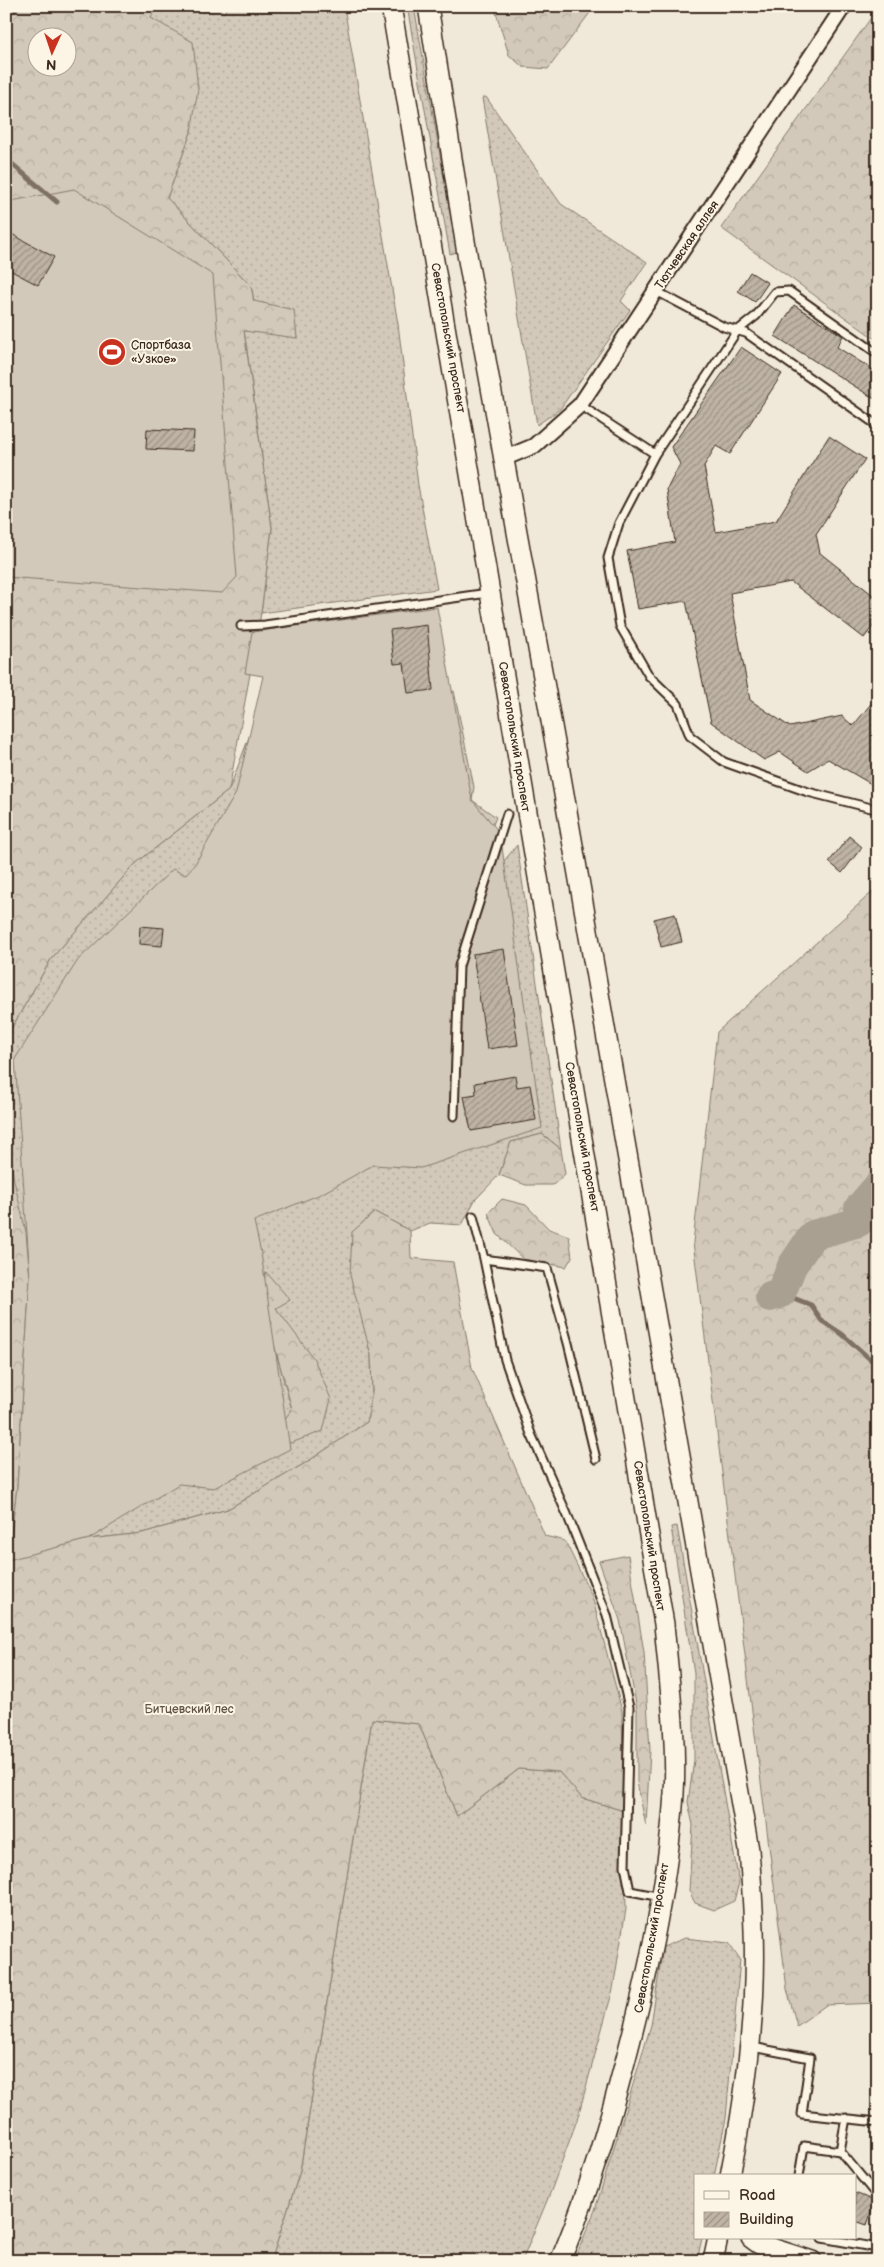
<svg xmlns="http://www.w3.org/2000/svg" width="884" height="2267" viewBox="0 0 884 2267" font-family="'Balsamiq Sans',sans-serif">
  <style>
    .grass { fill: url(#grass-dots); stroke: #867a6c; fill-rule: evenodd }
    .forest { fill: url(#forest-crowns); stroke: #867a6c; fill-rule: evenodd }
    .garden { fill: #d2c9ba; stroke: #867a6c }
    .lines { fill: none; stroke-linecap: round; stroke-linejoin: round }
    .stream { stroke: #7e7163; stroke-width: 5 }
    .river { stroke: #aaa091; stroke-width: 30 }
    .building { fill: url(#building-hatch); stroke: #3b2a1e }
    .service-casing { stroke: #3b2a1e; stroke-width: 11 }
    .minor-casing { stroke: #3b2a1e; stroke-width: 18 }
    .secondary-casing { stroke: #3b2a1e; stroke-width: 22 }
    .service { stroke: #fcf5e5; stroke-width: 7 }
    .minor { stroke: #fcf5e5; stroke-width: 14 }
    .secondary { stroke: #fcf5e5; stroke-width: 19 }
    .labels { text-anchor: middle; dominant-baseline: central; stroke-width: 4; stroke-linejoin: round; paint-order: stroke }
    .street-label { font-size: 12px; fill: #3b2a1e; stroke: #fcf5e5 }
    .poi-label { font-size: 12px; fill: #3b2a1e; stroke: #fcf5e5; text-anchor: start }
    .park-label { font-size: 12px; fill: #615245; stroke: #fcf5e5 }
  </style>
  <defs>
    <pattern id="grass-dots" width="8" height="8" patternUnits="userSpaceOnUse" patternTransform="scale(1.25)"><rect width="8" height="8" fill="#d2c9ba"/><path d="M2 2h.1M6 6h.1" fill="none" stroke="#b5ad9f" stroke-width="1.8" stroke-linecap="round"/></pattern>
    <pattern id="forest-crowns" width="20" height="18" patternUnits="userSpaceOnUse" patternTransform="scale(1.25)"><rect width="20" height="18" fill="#d2c9ba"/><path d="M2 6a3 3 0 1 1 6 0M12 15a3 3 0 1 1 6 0" fill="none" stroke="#b5ad9f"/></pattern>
    <pattern id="building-hatch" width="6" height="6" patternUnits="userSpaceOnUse" patternTransform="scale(1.25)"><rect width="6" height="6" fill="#beb3a4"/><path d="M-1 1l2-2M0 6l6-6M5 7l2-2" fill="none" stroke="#9c9285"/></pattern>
  </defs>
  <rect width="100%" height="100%" fill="#f0e9d9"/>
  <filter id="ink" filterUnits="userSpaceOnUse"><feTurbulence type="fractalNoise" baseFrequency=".02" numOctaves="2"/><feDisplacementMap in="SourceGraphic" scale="10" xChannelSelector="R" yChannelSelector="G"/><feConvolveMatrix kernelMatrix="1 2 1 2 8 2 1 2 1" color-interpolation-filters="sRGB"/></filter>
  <g filter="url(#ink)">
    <!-- grass -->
    <path class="grass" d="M 156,6 L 217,6 L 224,13 L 227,6 L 344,6 L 398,324 L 418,485 L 437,589 L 261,613 L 272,528 L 244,330 L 254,301 L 251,286 L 167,198 L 191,132 L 151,18 Z
      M 407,6 L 414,6 L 457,252 L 450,254 Z
      M 486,97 L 561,204 L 647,262 L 621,301 L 630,310 L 560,409 L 537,425 L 482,98 Z
      M 271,679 L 405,697 L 454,691 L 474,787 L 472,800 L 496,817 L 488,837 L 500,866 L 517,845 L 561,1149 L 542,1134 L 511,1142 L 499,1175 L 475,1200 L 462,1225 L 430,1223 L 410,1231 L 375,1212 L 363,1322 L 371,1355 L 372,1393 L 367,1422 L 307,1462 L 228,1509 L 142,1533 L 89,1539 L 8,1560 L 13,1176 L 6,1127 L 6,1038 L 51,959 L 135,864 L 229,790 ZM 259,1290 L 290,1300 L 275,1307 L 284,1321 L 323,1431 L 292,1410 Z
      M 677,1526 L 739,1883 L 734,1901 L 714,1910 L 695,1903 L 689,1891 L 693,1825 L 688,1802 L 694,1760 L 694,1673 L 671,1527 Z
      M 372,1719 L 419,1724 L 457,1816 L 519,1769 L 559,1772 L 582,1798 L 624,1811 L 626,1909 L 613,1989 L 577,2120 L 551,2191 L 522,2261 L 271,2261 L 300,2171 Z
      M 685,1938 L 729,1943 L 740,1959 L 726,2118 L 714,2176 L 695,2176 L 695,2238 L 702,2238 L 697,2261 L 574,2261 L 595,2210 L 651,2025 L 663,1947 Z"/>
    <!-- forest -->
    <path class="forest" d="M 6,6 L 156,6 L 151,18 L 193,42 L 198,89 L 191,132 L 167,198 L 251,286 L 254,301 L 294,310 L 297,338 L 244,331 L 272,528 L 261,613 L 229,790 L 135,864 L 51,959 L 6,1038 ZM 38,38 L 68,38 L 68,68 L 38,68 Z
      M 494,6 L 595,6 L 548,69 L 523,67 L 509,55 Z
      M 878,8 L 878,341 L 721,228 Z
      M 878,887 L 878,2003 L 826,2005 L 797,2026 L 787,1989 L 693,1242 L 717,1032 Z
      M 6,1127 L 13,1176 L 26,1232 L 30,1278 L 17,1487 L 8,1559 L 89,1539 L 142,1533 L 228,1509 L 307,1462 L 367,1422 L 372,1393 L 371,1355 L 350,1275 L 352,1232 L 375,1212 L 410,1231 L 411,1258 L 453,1262 L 472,1368 L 545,1536 L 565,1541 L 592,1596 L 622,1711 L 624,1811 L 582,1798 L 559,1772 L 519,1769 L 457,1816 L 419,1724 L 372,1719 L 300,2171 L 271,2261 L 6,2261 Z
      M 542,1134 L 561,1149 L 565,1174 L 553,1185 L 526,1185 L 499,1175 L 511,1142 Z
      M 502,1199 L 526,1205 L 549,1229 L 569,1236 L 572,1257 L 566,1267 L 523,1259 L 497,1234 L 488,1213 Z
      M 266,1272 L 290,1300 L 276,1308 L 314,1359 L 331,1399 L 323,1431 L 291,1443 L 274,1434 L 292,1409 L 259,1290 Z
      M 628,1555 L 644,1652 L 650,1750 L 646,1826 L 637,1782 L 637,1709 L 620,1620 L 599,1561 Z"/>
    <!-- garden -->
    <path class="garden" d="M 74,189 L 213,275 L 237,577 L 222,593 L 6,577 L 6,202 Z
      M 437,607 L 472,800 L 500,833 L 542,1128 L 421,1168 L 373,1165 L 321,1194 L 254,1221 L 261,1253 L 290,1449 L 214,1488 L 179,1484 L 89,1539 L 8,1560 L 17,1487 L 30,1278 L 15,1059 L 78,960 L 173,869 L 185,875 L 195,864 L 236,793 L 263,676 L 245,673 L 252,632 Z"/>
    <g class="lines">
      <!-- stream -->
      <path class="stream" d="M 6,15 L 19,6
        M 6,159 L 57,202
        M 781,1293 L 811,1305 L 822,1321 L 842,1334 L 871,1360 L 878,1363"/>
      <!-- river -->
      <path class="river" d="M 770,1297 L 781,1293 L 792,1266 L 813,1235 L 859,1222 L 859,1208 L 878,1186"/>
    </g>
    <!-- building -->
    <path class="building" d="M 6,231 L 54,257 L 38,285 L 6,268 Z
      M 750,272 L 768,283 L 755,302 L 738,291 Z
      M 794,305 L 843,336 L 837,347 L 878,373 L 878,401 L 775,336 Z
      M 741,347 L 782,374 L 730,454 L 716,446 L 704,466 L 716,532 L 776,521 L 829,436 L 865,459 L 816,534 L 820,553 L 878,599 L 878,620 L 864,638 L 791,582 L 730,593 L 750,700 L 790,727 L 842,716 L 853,726 L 878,695 L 878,788 L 828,759 L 808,771 L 780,752 L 764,760 L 711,722 L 686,601 L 638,609 L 627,551 L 675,542 L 667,489 L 680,464 L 671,447 Z
      M 147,429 L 194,431 L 193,451 L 146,449 Z
      M 427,625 L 433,690 L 408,693 L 404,663 L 394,664 L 390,630 Z
      M 849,836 L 862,847 L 842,873 L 829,862 Z
      M 675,914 L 682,942 L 661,947 L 654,919 Z
      M 140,926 L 164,928 L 162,946 L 139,944 Z
      M 504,949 L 518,1045 L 487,1049 L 473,954 Z
      M 515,1076 L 517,1087 L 530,1085 L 536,1120 L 471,1131 L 464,1096 L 476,1094 L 475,1083 Z
      M 855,2193 L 875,2201 L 867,2225 L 855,2221 Z"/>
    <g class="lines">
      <defs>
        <path id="service" d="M 656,291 L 724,327 L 746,333 L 878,426
          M 580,405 L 655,454 L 619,523 L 608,558 L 620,626 L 649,676 L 678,704 L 690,736 L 724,762 L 808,792 L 875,809 L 878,807
          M 655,454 L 737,331 L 756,316 L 775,292 L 789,291 L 878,354
          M 241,626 L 265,625 L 488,593
          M 454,1116 L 459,966 L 507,814
          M 473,1216 L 484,1259 L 505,1360 L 531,1434 L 567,1514 L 607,1615 L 629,1707 L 625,1866 L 630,1891 L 661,1897
          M 484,1259 L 547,1268 L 568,1343 L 596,1459
          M 752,2047 L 810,2058 L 802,2114 L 878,2122
          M 846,2118 L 840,2151 L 878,2197
          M 799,2176 L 804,2146 L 840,2151
          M 822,2238 L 878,2248"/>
        <path id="minor" d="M 505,458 L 534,446 L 580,405 L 844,6"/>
        <path id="secondary" d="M 391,6 L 664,1624 C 669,1680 677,1738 674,1794 C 667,1894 644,1993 618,2088 C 602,2146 584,2205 560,2261
          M 428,6 L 468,260 L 557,754 L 749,1850 C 751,1876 753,1903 754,1930 C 757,2012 746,2095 730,2176
          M 751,2238 L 759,2244 L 812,2261
          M 713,2261 L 718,2238"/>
      </defs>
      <!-- service casing -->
      <use href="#service" class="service-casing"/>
      <!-- minor casing -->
      <use href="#minor" class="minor-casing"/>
      <!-- secondary casing -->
      <use href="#secondary" class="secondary-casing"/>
      <!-- service -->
      <use href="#service" class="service"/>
      <!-- minor -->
      <use href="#minor" class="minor"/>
      <!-- secondary -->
      <use href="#secondary" class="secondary"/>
    </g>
  </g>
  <!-- icons -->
  <defs>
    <symbol id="stadium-disc" viewBox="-11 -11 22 22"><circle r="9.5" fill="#c8321e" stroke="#fcf5e5"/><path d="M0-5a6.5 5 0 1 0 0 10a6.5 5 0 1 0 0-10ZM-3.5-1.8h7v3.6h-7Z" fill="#fff"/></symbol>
  </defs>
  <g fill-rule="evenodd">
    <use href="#stadium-disc" x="96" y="336" width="32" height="32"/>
  </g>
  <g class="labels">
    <!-- street labels -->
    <g class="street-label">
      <text transform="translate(687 245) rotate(-56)">Тютчевская аллея</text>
      <text transform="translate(448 338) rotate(80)">Севастопольский проспект</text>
      <text transform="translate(514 737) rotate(81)">Севастопольский проспект</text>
      <text transform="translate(582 1137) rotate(80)">Севастопольский проспект</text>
      <text transform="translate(649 1536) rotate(81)">Севастопольский проспект</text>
      <text transform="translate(652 1938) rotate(-80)">Севастопольский проспект</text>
    </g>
    <!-- poi labels -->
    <g class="poi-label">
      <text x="131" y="345">Спортбаза<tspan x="131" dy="14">«Узкое»</tspan></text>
    </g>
    <!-- park labels -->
    <g class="park-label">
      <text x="189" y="1709">Битцевский лес</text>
    </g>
  </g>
  <!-- margin -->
  <rect width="884" height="2267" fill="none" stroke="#fcf5e5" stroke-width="25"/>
  <rect x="12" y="12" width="859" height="2242" fill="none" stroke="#3b2a1e" stroke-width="2" filter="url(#ink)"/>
  <!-- legend -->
  <rect x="694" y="2174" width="162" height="65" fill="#fcf5e5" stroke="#afa495"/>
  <rect x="704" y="2191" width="25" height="8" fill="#fcf5e5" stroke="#afa495"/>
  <text x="739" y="2200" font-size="15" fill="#3b2a1e">Road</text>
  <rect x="704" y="2212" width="25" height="15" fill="url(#building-hatch)" stroke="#afa495"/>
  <text x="739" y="2224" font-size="15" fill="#3b2a1e">Building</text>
  <!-- north arrow -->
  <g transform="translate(52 52) rotate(183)"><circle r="24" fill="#fcf5e5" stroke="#afa495"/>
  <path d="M0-4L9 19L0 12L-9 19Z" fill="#c8321e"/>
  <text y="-8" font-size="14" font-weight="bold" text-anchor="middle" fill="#3b2a1e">N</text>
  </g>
</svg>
